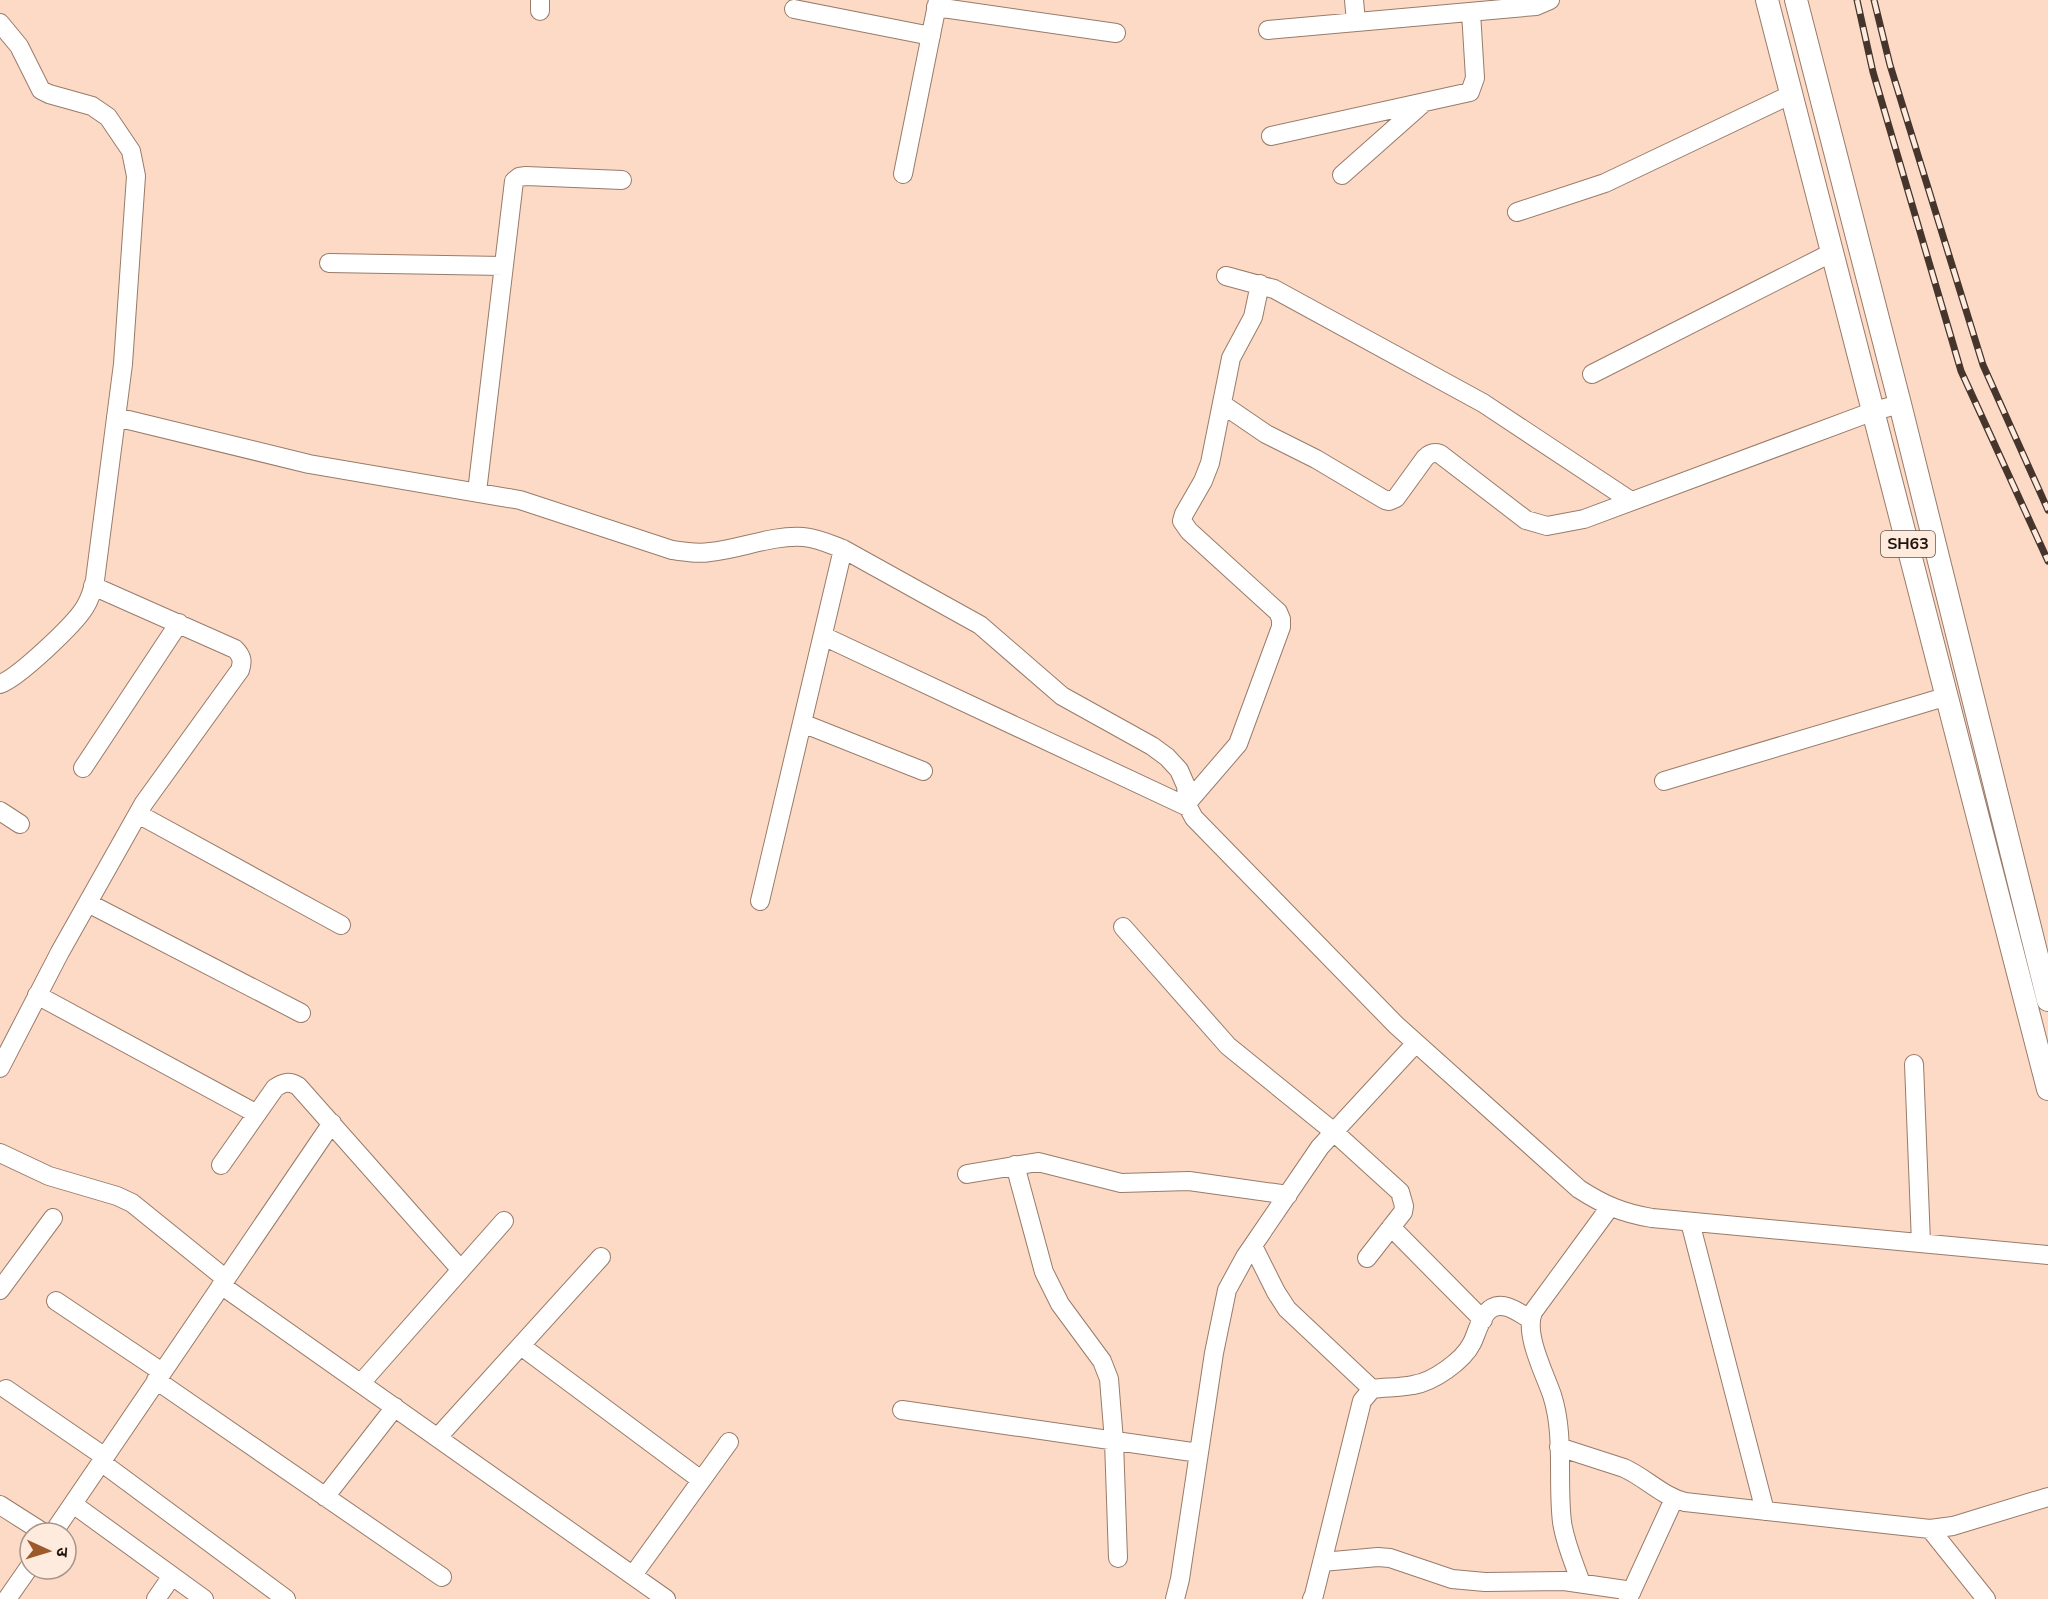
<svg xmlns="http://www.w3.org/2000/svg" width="2048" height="1599" viewBox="0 0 2048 1599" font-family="'Nunito Sans','Noto Sans Devanagari',sans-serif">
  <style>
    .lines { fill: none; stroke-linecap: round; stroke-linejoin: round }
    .minor-casing { stroke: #997b69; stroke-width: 20 }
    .major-casing { stroke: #997b69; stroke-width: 24 }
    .minor { stroke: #fff; stroke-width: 18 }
    .major { stroke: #fff; stroke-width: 22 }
    .rail-casing { stroke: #45352c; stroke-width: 7 }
    .rail { stroke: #ffeade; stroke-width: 4.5; stroke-dasharray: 14; stroke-linecap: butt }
    .labels { text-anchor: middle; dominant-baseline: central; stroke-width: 6; stroke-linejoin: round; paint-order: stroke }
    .shield { fill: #ffeade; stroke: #62544b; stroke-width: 1.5 }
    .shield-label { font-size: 16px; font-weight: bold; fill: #1f130c }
  </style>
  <rect width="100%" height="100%" fill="#fcdac6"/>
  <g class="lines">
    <defs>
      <path id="minor" d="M 540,0 L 540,11
        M 1354,0 L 1356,22
        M 936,7 L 1116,33
        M 794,9 L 931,36
        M 0,23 L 19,46 L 41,90 L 49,94 L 92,106 L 108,117 L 131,151 L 136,176 L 123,364 L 95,580 C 93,589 90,599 85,607 C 75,624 18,678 0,684
        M 1268,30 L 1536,6 L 1550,0
        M 1271,136 L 1470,92 L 1475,78 L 1471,12
        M 903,174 L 938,0
        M 1342,175 L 1421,105
        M 1517,212 L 1605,183 L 1792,94
        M 329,263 L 503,266
        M 1226,276 L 1274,289 L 1483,403 L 1631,501
        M 1592,374 L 1833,252
        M 1222,404 L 1266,434 L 1316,459 L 1385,500 L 1389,501 L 1396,498 L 1425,458 C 1430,453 1434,452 1440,454 L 1526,520 L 1547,526 L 1584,519 L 1874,411 L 1900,404
        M 116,417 L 309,464 L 520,500 L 672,550 C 685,552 697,554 710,552 C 741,549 771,535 803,537 C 817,538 830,544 843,549 L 980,625 L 1062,696 L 1152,746 L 1167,757 L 1179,770 L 1186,786 L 1188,807 L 1194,818 L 1396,1025 L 1579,1189 C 1604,1205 1622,1213 1652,1218 L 2048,1255
        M 477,492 L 514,181 L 519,177 L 526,176 L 622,180
        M 823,636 L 1188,807
        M 802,723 L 923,771
        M 83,768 L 179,623
        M 1664,781 L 1948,696
        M 1189,801 L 1238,744 L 1281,627 L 1281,619 L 1278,612 L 1189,531 L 1182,521 L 1184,514 L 1203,481 L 1210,463 L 1231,358 L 1253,317 L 1260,284
        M 0,811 L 20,824
        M 138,814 L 341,925
        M 760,901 L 843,549
        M 88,903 L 301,1013
        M 1123,927 L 1228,1046 L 1334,1132 L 1400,1192 L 1404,1206 L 1403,1212 L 1367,1258
        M 37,995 L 257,1114
        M 1914,1064 L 1921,1243
        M 0,1068 L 60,952 L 144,803 L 240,670 C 243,661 242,656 235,649 L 93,586
        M 0,1153 L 49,1176 L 117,1196 L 132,1203 L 226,1279
        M 221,1165 L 275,1088 C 284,1082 289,1081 298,1086 L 461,1270
        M 1015,1165 L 1044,1272 L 1060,1304 L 1102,1361 L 1109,1379 L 1114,1441 L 1118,1558
        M 967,1174 L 1038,1162 L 1121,1183 L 1189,1181 L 1288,1195
        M 1690,1222 L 1765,1511
        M 1391,1227 L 1483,1320
        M 1253,1246 L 1276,1292 L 1287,1309 L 1372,1389
        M 221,1285 L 666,1599
        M 0,1290 L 53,1218
        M 56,1301 L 162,1372
        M 521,1346 L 701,1480
        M 156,1380 L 442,1577
        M 361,1383 L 504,1221
        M 6,1389 L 105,1457
        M 902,1410 L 1199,1453
        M 438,1437 L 601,1257
        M 1559,1447 L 1624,1468 C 1646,1478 1662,1496 1685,1502 L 1930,1529 L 1953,1526 L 2048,1497
        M 101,1462 L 286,1599
        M 325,1497 L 395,1407
        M 73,1504 L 204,1599
        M 0,1505 L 44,1533
        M 1930,1529 L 1986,1599
        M 53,1533 L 332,1123
        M 1322,1562 L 1378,1557 L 1390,1558 L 1452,1579 L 1485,1582 L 1564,1581 L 1632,1591
        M 633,1575 L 729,1442
        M 1581,1583 C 1574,1563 1565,1543 1562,1522 C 1557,1480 1565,1435 1552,1395 C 1544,1372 1524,1334 1533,1312 L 1610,1207
        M 7,1599 L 30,1566
        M 156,1599 L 172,1576
        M 1175,1599 L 1180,1579 L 1214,1353 L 1227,1290 L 1245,1257 L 1320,1147 L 1416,1043
        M 1312,1599 L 1314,1595 L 1362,1401 L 1372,1389 C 1385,1387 1399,1388 1413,1385 C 1433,1382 1463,1361 1472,1343 C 1477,1333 1481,1314 1492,1308 C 1505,1301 1519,1313 1530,1319
        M 1628,1599 L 1674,1499"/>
      <path id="major" d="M 1767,0 L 2048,1089
        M 1796,0 L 1900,404 L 2048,1000"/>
    </defs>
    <!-- minor casing -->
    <use href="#minor" class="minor-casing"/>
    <!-- major casing -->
    <use href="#major" class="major-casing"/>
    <!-- minor -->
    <use href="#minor" class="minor"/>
    <!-- major -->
    <use href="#major" class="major"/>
    <defs>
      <path id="rail" d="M 1857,0 L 1873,72 L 1961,371 L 2048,561
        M 1874,0 L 1890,65 L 1983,365 L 2048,510"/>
    </defs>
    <!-- rail casing -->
    <use href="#rail" class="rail-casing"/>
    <!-- rail -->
    <use href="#rail" class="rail"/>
  </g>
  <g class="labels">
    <!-- shield labels -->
    <rect class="shield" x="1881" y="531" width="54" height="26" rx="4.5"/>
    <g class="shield-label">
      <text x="1908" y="544">SH63</text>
    </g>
  </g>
  <!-- north arrow -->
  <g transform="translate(48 1551) rotate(94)"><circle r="28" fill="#ffeade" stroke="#a5948a" stroke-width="1.5"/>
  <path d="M0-4.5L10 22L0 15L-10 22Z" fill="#9d592a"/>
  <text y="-9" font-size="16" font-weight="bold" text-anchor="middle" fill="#1f130c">उ</text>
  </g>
</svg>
